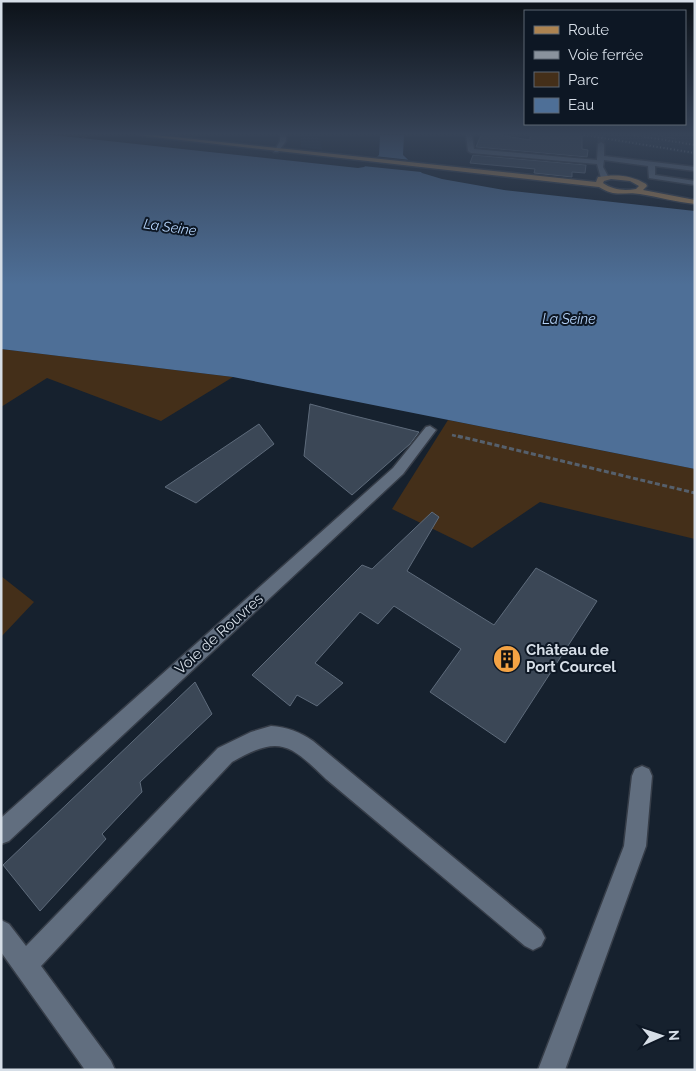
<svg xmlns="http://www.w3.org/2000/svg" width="696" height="1071" viewBox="0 0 696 1071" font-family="Raleway,sans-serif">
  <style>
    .built { fill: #1b2a3c }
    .green { fill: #442f19 }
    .water { fill: #4e6f97 }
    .pier { fill: #16212e }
    .building { fill: #3b4756; stroke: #5e6b7b }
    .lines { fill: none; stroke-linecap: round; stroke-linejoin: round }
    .minor-tunnel { stroke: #333d4a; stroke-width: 7; stroke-dasharray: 7 4; stroke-linecap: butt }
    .minor-casing { stroke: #363d48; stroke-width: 3 }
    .major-casing { stroke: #363d48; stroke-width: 3 }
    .path-far2 { stroke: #56606c; stroke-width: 1; stroke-dasharray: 2.5 1; stroke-linecap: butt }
    .path-far1 { stroke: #56606c; stroke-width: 2.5; stroke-dasharray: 4 2; stroke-linecap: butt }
    .path { stroke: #56606c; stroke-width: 3; stroke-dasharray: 5 2.5; stroke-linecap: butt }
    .minor { fill: #616e7f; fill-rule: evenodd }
    .major { fill: #ac8351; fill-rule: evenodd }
    .rail { stroke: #89929d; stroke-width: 2; stroke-dasharray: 1 2.5; stroke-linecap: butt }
    .labels { text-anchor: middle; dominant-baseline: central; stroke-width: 4; stroke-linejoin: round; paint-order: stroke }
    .far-water-label { font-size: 14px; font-style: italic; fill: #b3d1f7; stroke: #0d1724 }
    .street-label { font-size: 15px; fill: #d6dee7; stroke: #0d1724 }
    .poi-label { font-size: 15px; font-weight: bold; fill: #d6dee7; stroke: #0d1724; text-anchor: start }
  </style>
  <rect width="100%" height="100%" fill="#16212e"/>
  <!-- built -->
  <path class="built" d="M 301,135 L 319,135 L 322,150 L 301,147 Z
    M 611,135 L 695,135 L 695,155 L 611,141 Z"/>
  <!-- green -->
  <path class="green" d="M 1,349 L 233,377 L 161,421 L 47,378 L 1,407 Z
    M 448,420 L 695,469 L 695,539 L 540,502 L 472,548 L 392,509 Z
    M 1,576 L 34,602 L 1,637 Z"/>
  <!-- water -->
  <path class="water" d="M 1,135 L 53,135 L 358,168 L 364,167 L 379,155 L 380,135 L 404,135 L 403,155 L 422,173 L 442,179 L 504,190 L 695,211 L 695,469 L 233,377 L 1,349 Z"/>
  <!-- pier -->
  <path class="pier" d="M 374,156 L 411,160 L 423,171 L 431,173 L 353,165 L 362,164 Z"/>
  <!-- building -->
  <path class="building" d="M 481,135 L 499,135 L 530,140 L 530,135 L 582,135 L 582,149 L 588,150 L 587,157 L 476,147 Z
    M 473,155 L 586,165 L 585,173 L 572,172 L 572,177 L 534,173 L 535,169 L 470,163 Z
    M 310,404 L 347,414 L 419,432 L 410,444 L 352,495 L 304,456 Z
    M 259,424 L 274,444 L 196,503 L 165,487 Z
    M 432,512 L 439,517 L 407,571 L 494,625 L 536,568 L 597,601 L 505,743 L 430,692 L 461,649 L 394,606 L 378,624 L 360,612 L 315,663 L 343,683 L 317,706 L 297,695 L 290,706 L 252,675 L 362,565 L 372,569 Z
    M 195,682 L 212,714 L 140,782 L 142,792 L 102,834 L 106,839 L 40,911 L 3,865 Z"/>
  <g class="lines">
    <!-- minor-tunnel -->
    <path class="minor-tunnel" d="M 601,135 L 601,144"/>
    <defs>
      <path id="minor" d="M 280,135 L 286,135 L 286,141 L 278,152 L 274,152 L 280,141 Z
        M 466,135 L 472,135 L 474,149 L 597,160 L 598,144 L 601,142 L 604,144 L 604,156 L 695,167 L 695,171 L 655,166 L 655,175 L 695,181 L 695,185 L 649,178 L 648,166 L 604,160 L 603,167 L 609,178 L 605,180 L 601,178 L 597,164 L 471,153 L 468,151 Z
        M 430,426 L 436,430 L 403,474 L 9,841 L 1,844 L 1,818 L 393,468 L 426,427 Z
        M 271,726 C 287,727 300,732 313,741 L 541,930 L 545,938 L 541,946 L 533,950 L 525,946 L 326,779 C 289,743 279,735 232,762 L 41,966 L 111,1061 L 115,1070 L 85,1070 L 1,952 L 1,920 L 9,924 L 26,946 L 218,748 L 251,732 Z
        M 642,766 L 649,769 L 652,776 L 646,846 L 565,1070 L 538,1070 L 624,846 L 632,776 L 635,769 Z"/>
      <path id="major" d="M 137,135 L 156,135 L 596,182 L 598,177 C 616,174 631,175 646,184 L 647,186 L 643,190 L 695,200 L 695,204 C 676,202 659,197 640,194 C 624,191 616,198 599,187 ZM 611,179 L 630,181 L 639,186 L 636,189 C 624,191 613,190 603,183 L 604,181 Z"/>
    </defs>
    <!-- minor casing -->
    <use href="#minor" class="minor-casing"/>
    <!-- major casing -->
    <use href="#major" class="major-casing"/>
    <!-- path-far2 -->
    <path class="path-far2" d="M 654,135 L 676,139
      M 82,138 L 87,136"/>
    <!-- path-far1 -->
    <path class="path-far1" d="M 452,435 L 463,438"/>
    <!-- path -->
    <path class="path" d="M 458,436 L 695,493"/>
    <!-- minor -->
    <use href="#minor" class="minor"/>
    <!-- major -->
    <use href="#major" class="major"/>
    <!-- rail -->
    <path class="rail" d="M 584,135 L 695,153
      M 634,135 L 695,145
      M 692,135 L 695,135"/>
  </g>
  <!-- sky -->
  <linearGradient id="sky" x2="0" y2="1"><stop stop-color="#0c1219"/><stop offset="0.47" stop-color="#364357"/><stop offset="1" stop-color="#364357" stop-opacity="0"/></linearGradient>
  <rect width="696" height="285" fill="url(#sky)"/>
  <!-- icons -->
  <defs>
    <symbol id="building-disc" viewBox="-11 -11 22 22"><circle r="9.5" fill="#f4a344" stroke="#0d1724"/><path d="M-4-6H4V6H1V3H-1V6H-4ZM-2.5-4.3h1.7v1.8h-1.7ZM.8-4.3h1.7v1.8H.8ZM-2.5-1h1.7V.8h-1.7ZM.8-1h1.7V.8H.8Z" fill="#111"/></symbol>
  </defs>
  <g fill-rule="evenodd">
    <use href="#building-disc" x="491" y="643" width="32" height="32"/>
  </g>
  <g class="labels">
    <!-- far-water labels -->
    <g class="far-water-label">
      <text transform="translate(170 227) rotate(8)">La Seine</text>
      <text x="569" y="319">La Seine</text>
    </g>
    <!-- street labels -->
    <g class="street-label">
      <text transform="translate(219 634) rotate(-42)">Voie de Rouvres</text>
    </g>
    <!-- poi labels -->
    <g class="poi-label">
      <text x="526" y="650">Château de<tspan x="526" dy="17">Port Courcel</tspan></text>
    </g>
  </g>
  <!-- border -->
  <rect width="696" height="1071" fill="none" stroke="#d6dee7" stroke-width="5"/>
  <!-- legend -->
  <rect x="524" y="10" width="162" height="115" fill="#0d1724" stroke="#5d6772"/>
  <rect x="534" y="26" width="25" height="8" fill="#ac8351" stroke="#5d6772"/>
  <text x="568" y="35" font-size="15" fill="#d6dee7">Route</text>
  <rect x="534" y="51" width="25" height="8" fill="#89929d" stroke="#5d6772"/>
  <text x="568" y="60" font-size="15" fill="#d6dee7">Voie ferrée</text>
  <rect x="534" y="72" width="25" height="15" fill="#442f19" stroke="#5d6772"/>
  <text x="568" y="85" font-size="15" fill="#d6dee7">Parc</text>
  <rect x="534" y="98" width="25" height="15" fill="#4e6f97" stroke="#5d6772"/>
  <text x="568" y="110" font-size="15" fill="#d6dee7">Eau</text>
  <!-- north arrow -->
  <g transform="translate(661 1036) rotate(87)" stroke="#0d1724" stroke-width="4" paint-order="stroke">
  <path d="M0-4L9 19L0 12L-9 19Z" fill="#d6dee7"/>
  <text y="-8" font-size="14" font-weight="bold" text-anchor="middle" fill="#d6dee7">N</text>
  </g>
</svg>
